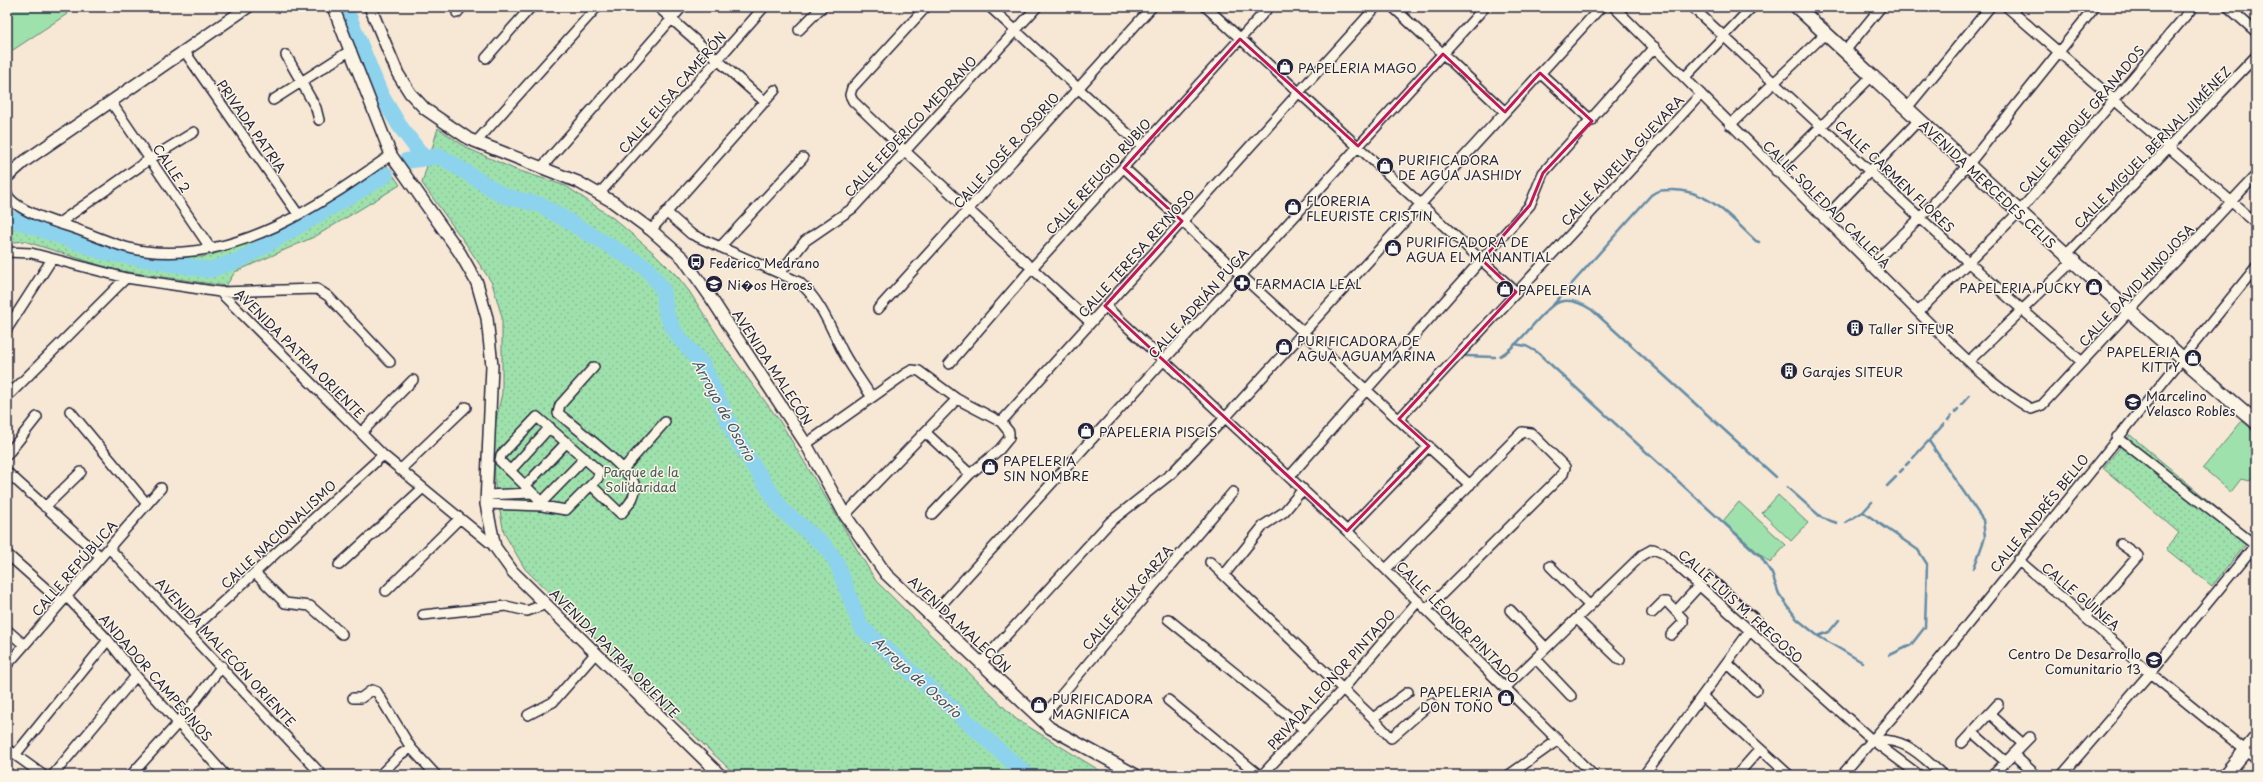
<svg xmlns="http://www.w3.org/2000/svg" width="2263" height="782" viewBox="0 0 2263 782" font-family="'Playpen Sans',sans-serif">
  <style>
    .grass { fill: url(#grass-dots); stroke: #608274 }
    .garden { fill: #9ee1ac; stroke: #608274 }
    .lines { fill: none; stroke-linecap: round; stroke-linejoin: round }
    .stream { stroke: #628ca6; stroke-width: 2.5 }
    .river { stroke: #8dd3ee; stroke-width: 16 }
    .minor-casing { stroke: #22223b; stroke-width: 12 }
    .tertiary-casing { stroke: #22223b; stroke-width: 14 }
    .secondary-casing { stroke: #22223b; stroke-width: 16 }
    .minor { stroke: #fcf5e5; stroke-width: 9 }
    .tertiary { stroke: #fcf5e5; stroke-width: 11 }
    .secondary { stroke: #fcf5e5; stroke-width: 13 }
    .rail { stroke: #22223b; stroke-width: 2.5 }
    .marked { fill: none; stroke: #c2185b; stroke-width: 3; stroke-linejoin: round }
    .labels { text-anchor: middle; dominant-baseline: central; stroke-width: 3; stroke-linejoin: round; paint-order: stroke }
    .poi-label { font-size: 13px; fill: #22223b; stroke: #fcf5e5; text-anchor: start }
    .street-label { font-size: 13px; fill: #22223b; stroke: #fcf5e5 }
    .park-label { font-size: 13px; fill: #475b5d; stroke: #fcf5e5 }
    .water-label { font-size: 14px; font-style: italic; fill: #425771; stroke: #fcf5e5 }
  </style>
  <defs>
    <pattern id="grass-dots" width="8" height="8" patternUnits="userSpaceOnUse"><rect width="8" height="8" fill="#9ee1ac"/><path d="M2 2h.1M6 6h.1" fill="none" stroke="#88c195" stroke-width="1.8" stroke-linecap="round"/></pattern>
  </defs>
  <rect width="100%" height="100%" fill="#f7e7d5"/>
  <filter id="ink" filterUnits="userSpaceOnUse"><feTurbulence type="fractalNoise" baseFrequency=".025" numOctaves="2"/><feDisplacementMap in="SourceGraphic" scale="8" xChannelSelector="R" yChannelSelector="G"/><feConvolveMatrix kernelMatrix="1 2 1 2 8 2 1 2 1" color-interpolation-filters="sRGB"/></filter>
  <g filter="url(#ink)">
    <!-- grass -->
    <path class="grass" d="M 438,128 L 467,148 L 514,169 L 566,186 L 613,218 L 655,254 L 678,277 L 689,291 L 728,352 L 779,420 L 876,581 L 1016,719 L 1107,775 L 736,775 L 707,748 L 525,569 L 504,533 L 495,485 L 494,430 L 502,393 L 502,317 L 492,283 L 466,244 L 422,183 Z
      M 385,163 L 400,185 L 316,236 L 235,272 L 226,286 L 115,270 L 24,241 L 7,243 L 7,213 L 140,253 L 202,257 L 225,251 L 291,222 Z
      M 2130,435 L 2252,537 L 2212,586 L 2166,549 L 2179,533 L 2103,468 Z"/>
    <!-- garden -->
    <path class="garden" d="M 7,7 L 62,7 L 67,14 L 7,54 Z
      M 2242,421 L 2256,433 L 2256,473 L 2249,481 L 2241,479 L 2231,492 L 2203,468 Z
      M 1778,495 L 1808,523 L 1791,541 L 1762,513 Z
      M 1739,502 L 1786,545 L 1770,563 L 1723,521 Z"/>
    <g class="lines">
      <!-- stream -->
      <path class="stream" d="M 1554,305 C 1566,296 1581,303 1592,310 L 1776,477
        M 1515,344 L 1526,346 L 1537,352 L 1761,557 L 1772,574 L 1779,594 L 1797,619 L 1818,636 L 1862,662
        M 1466,356 L 1495,357
        M 1500,356 C 1521,344 1534,320 1553,305 L 1651,195 C 1657,190 1664,190 1671,190 C 1708,189 1731,218 1756,241 L 1759,242
        M 1961,405 L 1969,396
        M 1955,412 L 1958,409
        M 1948,420 L 1951,416
        M 1929,441 L 1983,520 L 1985,537 L 1974,568
        M 1913,458 L 1944,424
        M 1906,465 L 1909,462
        M 1900,472 L 1903,469
        M 1887,486 L 1896,477
        M 1787,487 L 1822,518 L 1837,523
        M 1863,512 L 1918,550 L 1927,564 L 1925,627 L 1911,645 L 1890,655
        M 1846,522 L 1863,512 L 1872,502
        M 1818,636 L 1829,632 L 1839,620"/>
      <!-- river -->
      <path class="river" d="M 345,7 L 381,95 L 399,125 L 424,158
        M 406,161 L 440,156 L 504,196 L 541,205 L 647,268 L 663,290 L 666,313 L 676,334 L 703,365 L 737,440 L 783,511 L 824,545 L 836,561 L 861,627 L 1027,775
        M 9,218 L 104,252 L 209,270 L 240,260 L 386,175"/>
      <defs>
        <path id="minor" d="M 658,7 L 765,102
          M 926,7 L 852,88 L 850,95 L 853,101 L 905,151 L 1090,322
          M 990,7 L 1142,147
          M 1206,7 L 1516,292
          M 1393,7 L 1505,112
          M 1614,7 L 1918,312 C 1953,346 1989,385 2031,409 L 2042,405 L 2256,175
          M 1692,7 L 1969,263 L 2082,362
          M 2007,7 L 2256,223
          M 2228,7 L 2256,32
          M 457,13 L 462,7
          M 799,30 L 822,7
          M 1845,51 L 1881,7
          M 185,52 L 298,214
          M 286,55 L 316,108 L 319,120
          M 486,58 L 531,7
          M 1540,73 L 1592,121
          M 1685,77 L 1752,7
          M 273,100 L 351,50
          M 111,102 L 211,249
          M 1907,108 L 1990,7
          M 1730,125 L 1826,33
          M 476,142 L 597,7
          M 541,168 L 682,7
          M 1124,168 L 1470,485
          M 1776,171 L 1872,76
          M 7,194 C 14,210 54,222 70,227 C 95,235 119,248 145,251 C 237,263 320,205 391,155
          M 599,194 L 764,7
          M 666,212 L 691,234 L 799,282 C 821,301 830,327 843,352 C 851,367 862,382 871,396
          M 1824,219 L 1919,120
          M 59,223 L 150,159 L 194,132
          M 651,230 L 775,90
          M 720,247 L 803,158
          M 7,252 L 31,253 L 126,278 L 220,292 L 317,289 L 328,296 L 390,362
          M 2066,255 L 2256,56
          M 1870,266 L 1921,217 L 1968,165 L 2095,7
          M 780,273 L 805,241 L 853,208 L 1037,7
          M 220,292 L 383,455 L 495,547
          M 1105,306 L 1347,531 L 1593,775
          M 878,309 L 1152,7
          M 1918,312 L 2019,212 L 2193,7
          M 7,329 L 52,259
          M 1969,361 L 2073,261
          M 949,364 L 1032,268 L 1269,7
          M 11,393 L 126,278
          M 70,411 L 147,504
          M 1399,419 L 1701,94
          M 1001,422 L 1376,7
          M 925,432 L 970,474
          M 361,433 L 413,380
          M 2117,437 L 2255,545
          M 806,444 L 905,374 L 912,370 L 919,371 L 957,399 L 1001,422 L 1009,432 L 1009,438 L 1000,449 L 970,474 L 932,514
          M 7,455 L 37,417
          M 623,469 L 665,422
          M 400,470 L 466,407
          M 510,471 L 550,427
          M 7,472 L 101,557
          M 1290,476 L 1530,205 L 1543,173 L 1655,47
          M 591,485 L 621,514 C 628,505 636,498 635,486 C 633,471 573,426 558,413 L 560,405 L 594,367
          M 525,486 L 567,442
          M 486,495 L 532,493
          M 542,502 L 585,458
          M 486,504 L 542,506 L 566,510 L 598,478 L 599,471 L 537,417 L 501,455 L 500,461 L 547,507
          M 45,507 L 81,472
          M 845,515 L 957,399
          M 1347,531 L 1429,446
          M 109,548 L 322,775
          M 7,554 L 61,602
          M 2018,560 L 2150,673 L 2256,759
          M 1210,562 L 1373,718 L 1408,692
          M 339,565 L 423,488
          M 1550,566 L 1590,606
          M 1386,569 L 1522,432 L 1531,433 L 1565,467 L 1563,474 L 1427,609
          M 255,573 L 285,603 L 310,606 L 342,634
          M 1224,575 L 1264,525 L 1284,512 L 1303,489
          M 386,591 L 459,519
          M 67,597 L 108,640 L 136,676 L 225,775
          M 1510,610 L 1546,648
          M 1676,611 L 1699,586
          M 1652,613 L 1663,602 L 1667,602 L 1683,619 L 1683,623 L 1671,635
          M 423,615 L 506,606 L 527,611 L 546,604
          M 931,616 L 1485,7
          M 2086,616 L 2138,556 L 2121,544
          M 1168,619 L 1304,729
          M 1577,619 L 1620,660
          M 7,630 L 23,644
          M 190,632 L 383,455
          M 1536,659 L 1571,696
          M 981,663 L 1110,522 L 1172,473 L 1225,418 L 1601,7
          M 1727,663 L 1756,690
          M 7,665 L 161,488
          M 1505,688 L 1642,555 L 1653,549 L 1663,553 L 1872,740 L 1919,775
          M 1702,696 L 1789,775
          M 353,698 L 361,698 L 372,690 L 377,692 L 411,748 L 436,775
          M 1168,700 L 1259,775
          M 1990,714 L 2023,744
          M 528,715 L 553,702 L 595,654
          M 1373,718 L 1391,738 L 1431,703
          M 1041,719 L 1233,492
          M 1972,732 L 2006,762
          M 1872,740 C 1907,738 1919,754 1943,775
          M 1962,743 L 1998,704
          M 7,749 L 43,775
          M 2013,754 L 2036,775
          M 15,755 L 108,640
          M 1995,773 L 2030,737
          M 53,775 L 136,676
          M 131,775 L 179,722 L 222,666
          M 380,775 L 401,754 L 411,748
          M 1262,775 L 1343,689 L 1418,601
          M 1509,775 L 1558,740
          M 1644,775 L 1749,632
          M 1737,775 L 1760,749
          M 1842,775 L 1896,713 L 2256,267
          M 2062,775 L 2150,673 L 2256,544"/>
        <path id="tertiary" d="M 333,7 L 391,155 L 460,253 L 477,283 L 487,318 L 492,366 L 486,504 L 495,547 L 513,572 L 720,775
          M 370,7 L 398,74 L 410,93 L 425,109 L 469,139 L 578,182 L 613,202 L 651,230 L 683,258 L 709,295 L 806,444 L 845,515 L 886,574 L 1050,728 L 1136,775
          M 7,177 L 25,161 L 248,7"/>
        <path id="secondary" d="M 1797,7 C 1949,147 2099,288 2256,422
          M 2225,775 L 2256,738"/>
      </defs>
      <!-- minor casing -->
      <use href="#minor" class="minor-casing"/>
      <!-- tertiary casing -->
      <use href="#tertiary" class="tertiary-casing"/>
      <!-- secondary casing -->
      <use href="#secondary" class="secondary-casing"/>
      <!-- minor -->
      <use href="#minor" class="minor"/>
      <!-- tertiary -->
      <use href="#tertiary" class="tertiary"/>
      <!-- secondary -->
      <use href="#secondary" class="secondary"/>
      <!-- rail -->
      <path class="rail" d="M 1710,572 L 1762,619"/>
    </g>
  </g>
  <!-- marked area -->
  <path class="marked" d="M 1240,39 L 1358,146 L 1443,54 L 1505,112 L 1540,73 L 1592,121 L 1543,173 L 1530,205 L 1482,260 L 1516,292 L 1399,419 L 1429,446 L 1347,531 L 1105,306 L 1182,221 L 1124,168 Z"/>
  <!-- icons -->
  <defs>
    <symbol id="shop-disc" viewBox="-11 -11 22 22"><circle r="9.5" fill="#22223b" stroke="#fcf5e5"/><path d="M-5-2.5h2.3a2.7 3.5 0 0 1 5.4 0H5L5.5 6h-11ZM-1.5-2.5h3a1.5 2.3 0 0 0-3 0Z" fill="#fff"/></symbol>
    <symbol id="bus-disc" viewBox="-11 -11 22 22"><circle r="9.5" fill="#22223b" stroke="#fcf5e5"/><path d="M-5-6H5V4H4V6H2V4H-2V6H-4V4H-5ZM-3.5-4V0h7V-4ZM-3.5 1.2v1.5H-2V1.2ZM2 1.2v1.5H3.5V1.2Z" fill="#fff"/></symbol>
    <symbol id="pharmacy-disc" viewBox="-11 -11 22 22"><circle r="9.5" fill="#22223b" stroke="#fcf5e5"/><path d="M-2-6h4v4h4v4h-4v4h-4v-4h-4v-4h4Z" fill="#fff"/></symbol>
    <symbol id="school-disc" viewBox="-11 -11 22 22"><circle r="9.5" fill="#22223b" stroke="#fcf5e5"/><path d="M0-5L7-2L0 1L-7-2ZM-4 1L0 2.5L4 1V4Q0 6-4 4Z" fill="#fff"/></symbol>
    <symbol id="building-disc" viewBox="-11 -11 22 22"><circle r="9.5" fill="#22223b" stroke="#fcf5e5"/><path d="M-4-6H4V6H1V3H-1V6H-4ZM-2.5-4.3h1.7v1.8h-1.7ZM.8-4.3h1.7v1.8H.8ZM-2.5-1h1.7V.8h-1.7ZM.8-1h1.7V.8H.8Z" fill="#fff"/></symbol>
  </defs>
  <g fill-rule="evenodd">
    <use href="#shop-disc" x="1275" y="57" width="20" height="20"/>
    <use href="#shop-disc" x="1375" y="156" width="20" height="20"/>
    <use href="#shop-disc" x="1283" y="197" width="20" height="20"/>
    <use href="#shop-disc" x="1383" y="238" width="20" height="20"/>
    <use href="#bus-disc" x="686" y="252" width="20" height="20"/>
    <use href="#pharmacy-disc" x="1232" y="273" width="20" height="20"/>
    <use href="#school-disc" x="704" y="274" width="20" height="20"/>
    <use href="#shop-disc" x="2084" y="277" width="20" height="20"/>
    <use href="#shop-disc" x="1495" y="279" width="20" height="20"/>
    <use href="#building-disc" x="1845" y="318" width="20" height="20"/>
    <use href="#shop-disc" x="1274" y="337" width="20" height="20"/>
    <use href="#shop-disc" x="2183" y="348" width="20" height="20"/>
    <use href="#building-disc" x="1779" y="361" width="20" height="20"/>
    <use href="#school-disc" x="2123" y="392" width="20" height="20"/>
    <use href="#shop-disc" x="1076" y="421" width="20" height="20"/>
    <use href="#shop-disc" x="980" y="457" width="20" height="20"/>
    <use href="#school-disc" x="2144" y="650" width="20" height="20"/>
    <use href="#shop-disc" x="1496" y="688" width="20" height="20"/>
    <use href="#shop-disc" x="1029" y="695" width="20" height="20"/>
  </g>
  <g class="labels">
    <!-- poi labels -->
    <g class="poi-label">
      <text x="1298" y="67">PAPELERIA MAGO</text>
      <text x="1398" y="159">PURIFICADORA<tspan x="1398" dy="15">DE AGUA JASHIDY</tspan></text>
      <text x="1306" y="200">FLORERIA<tspan x="1306" dy="15">FLEURISTE CRISTIN</tspan></text>
      <text x="1406" y="241">PURIFICADORA DE<tspan x="1406" dy="15">AGUA EL MANANTIAL</tspan></text>
      <text x="709" y="262">Federico Medrano</text>
      <text x="1255" y="283">FARMACIA LEAL</text>
      <text x="727" y="284">Ni�os Heroes</text>
      <text x="2081" y="287" text-anchor="end">PAPELERIA PUCKY</text>
      <text x="1518" y="289">PAPELERIA</text>
      <text x="1868" y="328">Taller SITEUR</text>
      <text x="1297" y="340">PURIFICADORA DE<tspan x="1297" dy="15">AGUA AGUAMARINA</tspan></text>
      <text x="2180" y="351" text-anchor="end">PAPELERIA<tspan x="2180" dy="15">KITTY</tspan></text>
      <text x="1802" y="371">Garajes SITEUR</text>
      <text x="2146" y="395">Marcelino<tspan x="2146" dy="15">Velasco Robles</tspan></text>
      <text x="1099" y="431">PAPELERIA PISCIS</text>
      <text x="1003" y="460">PAPELERIA<tspan x="1003" dy="15">SIN NOMBRE</tspan></text>
      <text x="2141" y="653" text-anchor="end">Centro De Desarrollo<tspan x="2141" dy="15">Comunitario 13</tspan></text>
      <text x="1493" y="691" text-anchor="end">PAPELERIA<tspan x="1493" dy="15">DON TOÑO</tspan></text>
      <text x="1052" y="698">PURIFICADORA<tspan x="1052" dy="15">MAGNIFICA</tspan></text>
    </g>
    <!-- street labels -->
    <g class="street-label">
      <text transform="translate(672 92) rotate(-49)">CALLE ELISA CAMERÓN</text>
      <text transform="translate(2081 119) rotate(-50)">CALLE ENRIQUE GRANADOS</text>
      <text transform="translate(252 126) rotate(55)">PRIVADA PATRIA</text>
      <text transform="translate(910 126) rotate(-47)">CALLE FEDERICO MEDRANO</text>
      <text transform="translate(2152 147) rotate(-46)">CALLE MIGUEL BERNAL JIMÉNEZ</text>
      <text transform="translate(1006 150) rotate(-48)">CALLE JOSÉ R. OSORIO</text>
      <text transform="translate(1622 160) rotate(-47)">CALLE AURELIA GUEVARA</text>
      <text transform="translate(172 168) rotate(56)">CALLE 2</text>
      <text transform="translate(1098 176) rotate(-48)">CALLE REFUGIO RUBIO</text>
      <text transform="translate(1895 176) rotate(43)">CALLE CARMEN FLORES</text>
      <text transform="translate(1988 184) rotate(43)">AVENIDA MERCEDES CELIS</text>
      <text transform="translate(1827 204) rotate(45)">CALLE SOLEDAD CALLEJA</text>
      <text transform="translate(1136 253) rotate(-48)">CALLE TERESA REYNOSO</text>
      <text transform="translate(2136 285) rotate(-47)">CALLE DAVID HINOJOSA</text>
      <text transform="translate(1198 303) rotate(-48)">CALLE ADRIÁN PUGA</text>
      <text transform="translate(300 353) rotate(45)">AVENIDA PATRIA ORIENTE</text>
      <text transform="translate(773 367) rotate(57)">AVENIDA MALECÓN</text>
      <text transform="translate(2039 513) rotate(-51)">CALLE ANDRÉS BELLO</text>
      <text transform="translate(278 534) rotate(-43)">CALLE NACIONALISMO</text>
      <text transform="translate(74 568) rotate(-49)">CALLE REPÚBLICA</text>
      <text transform="translate(2081 596) rotate(40)">CALLE GUINEA</text>
      <text transform="translate(1127 597) rotate(-50)">CALLE FÉLIX GARZA</text>
      <text transform="translate(1741 606) rotate(42)">CALLE LUIS M. FREGOSO</text>
      <text transform="translate(1458 622) rotate(45)">CALLE LEONOR PINTADO</text>
      <text transform="translate(960 624) rotate(43)">AVENIDA MALECÓN</text>
      <text transform="translate(226 652) rotate(47)">AVENIDA MALECÓN ORIENTE</text>
      <text transform="translate(615 653) rotate(45)">AVENIDA PATRIA ORIENTE</text>
      <text transform="translate(156 677) rotate(49)">ANDADOR CAMPESINOS</text>
      <text transform="translate(1331 679) rotate(-48)">PRIVADA LEONOR PINTADO</text>
    </g>
    <!-- park labels -->
    <g class="park-label">
      <text x="641" y="471">Parque de la<tspan x="641" dy="15">Solidaridad</tspan></text>
    </g>
    <!-- water labels -->
    <g class="water-label">
      <text transform="translate(724 410) rotate(61)">Arroyo de Osorio</text>
      <text transform="translate(917 677) rotate(42)">Arroyo de Osorio</text>
    </g>
  </g>
  <!-- margin -->
  <rect width="2263" height="782" fill="none" stroke="#fcf5e5" stroke-width="24"/>
  <rect x="12" y="12" width="2239" height="758" fill="none" stroke="#22223b" stroke-width="1.5" filter="url(#ink)"/>
</svg>
